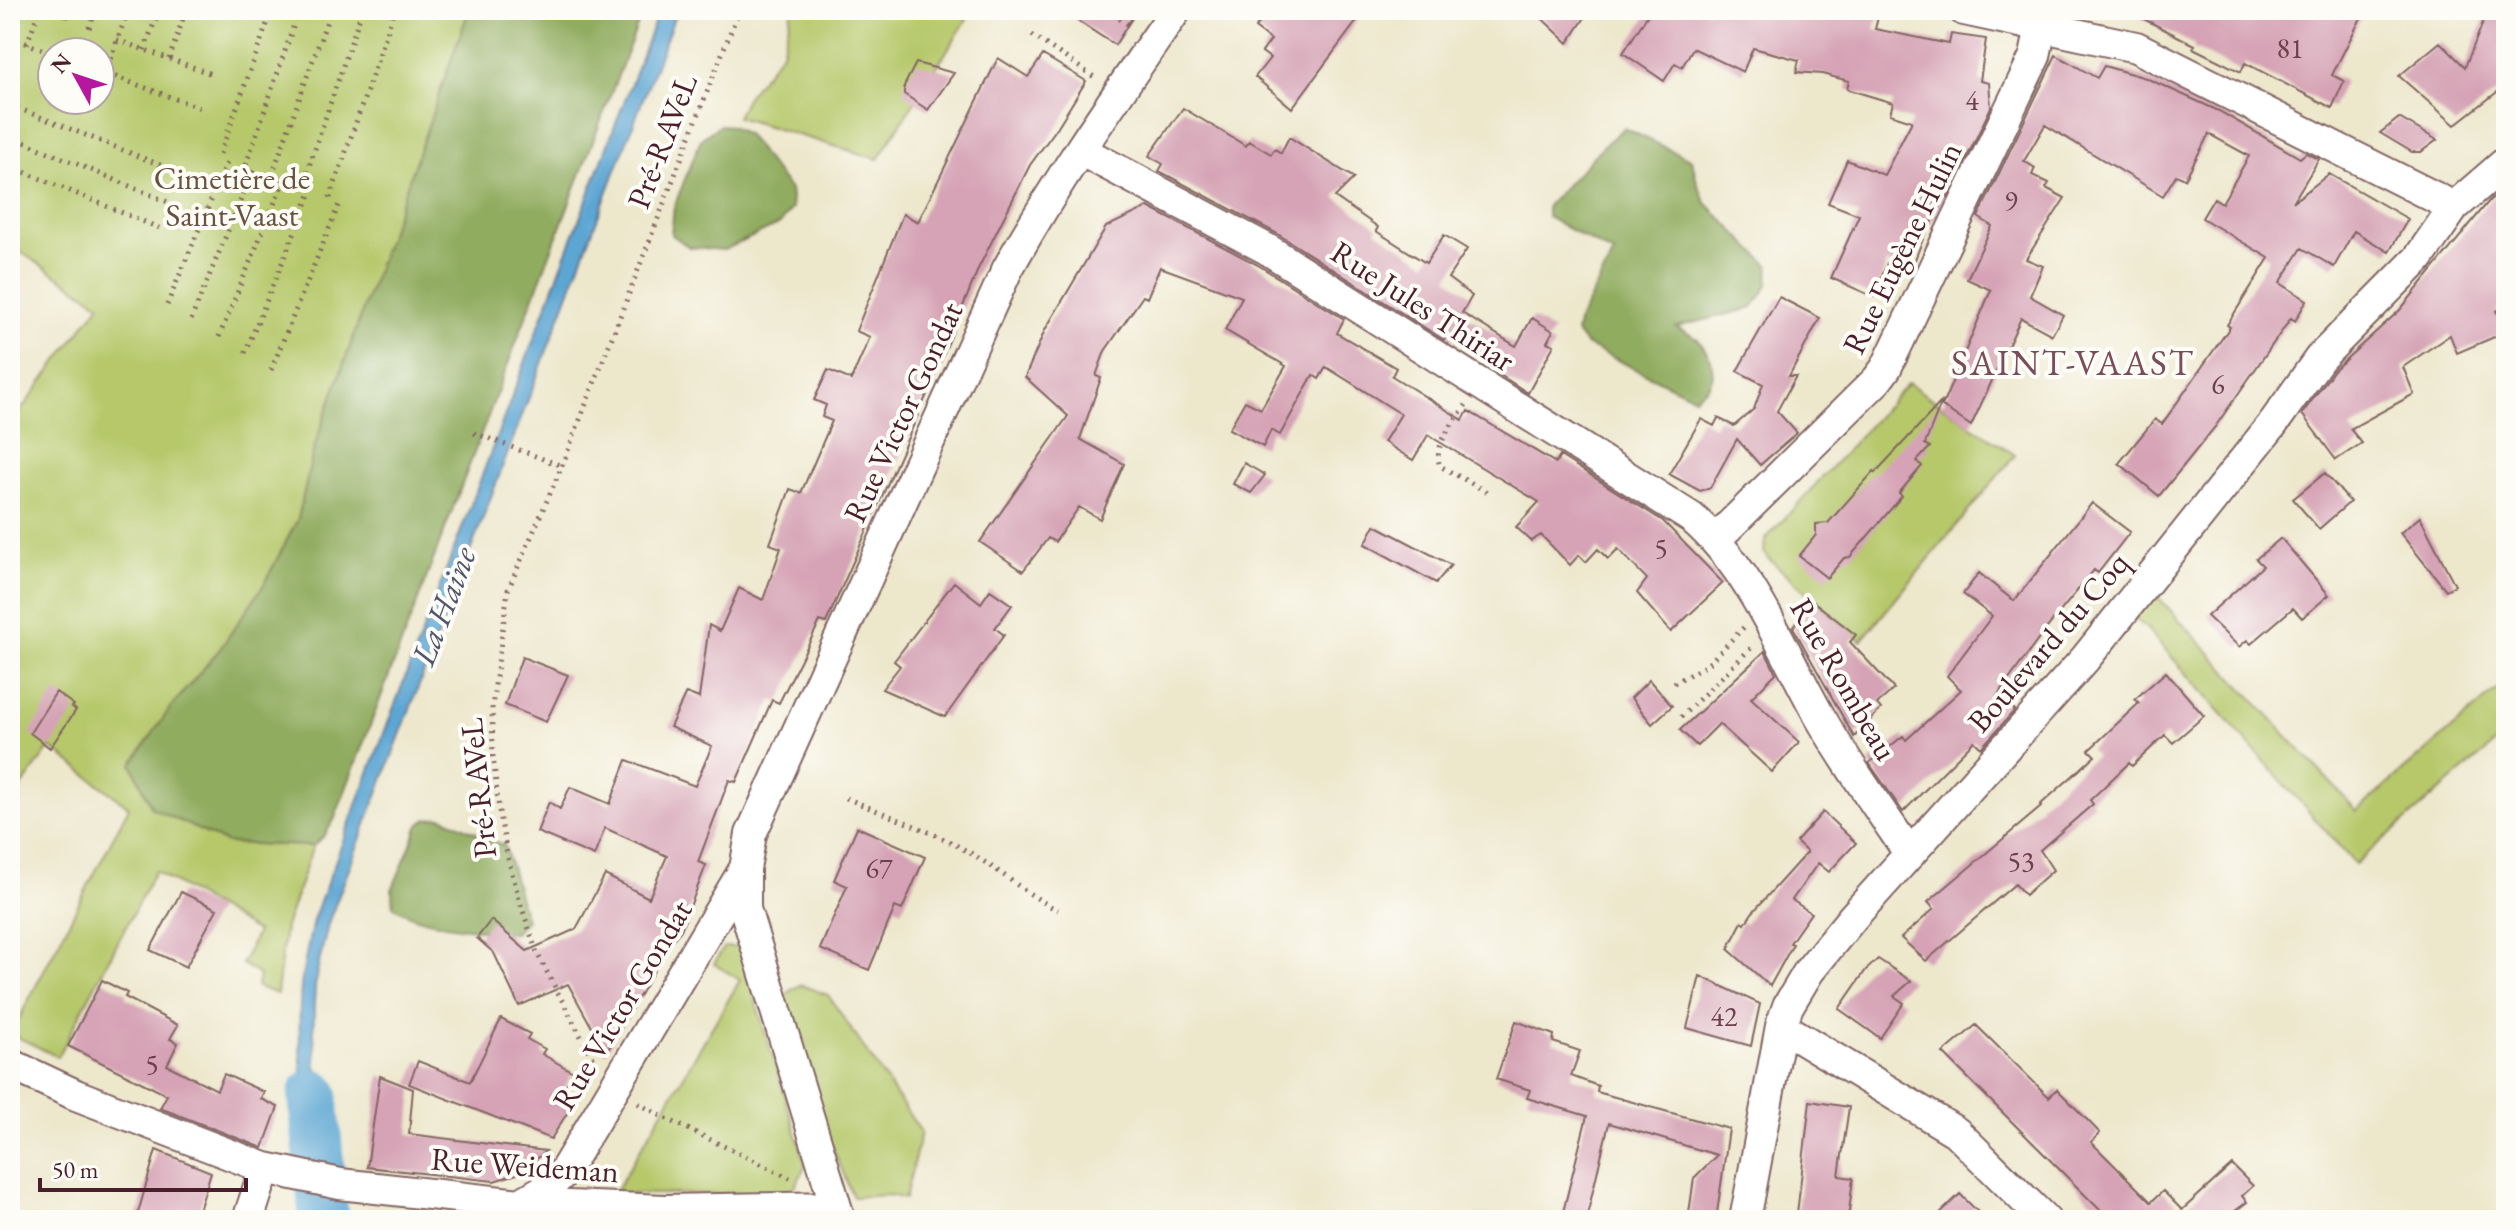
<svg xmlns="http://www.w3.org/2000/svg" width="2516" height="1230" viewBox="0 0 2516 1230" font-family="'EB Garamond',serif">
  <style>
    .green { fill: #b6c86b; stroke: #80744b; stroke-width: 2; fill-rule: evenodd }
    .forest { fill: #90ac5f; stroke: #6d6645; stroke-width: 2 }
    .water { fill: #5ba6d3; stroke: #52627f; stroke-width: 2 }
    .lines { fill: none; stroke-linecap: round; stroke-linejoin: round }
    .river { stroke: #5ba6d3; stroke-width: 50 }
    .building { fill: #d5a3b5 }
    .minor-casing { stroke: #836563; stroke-width: 34 }
    .path { stroke: #836563; stroke-width: 5; stroke-dasharray: 2 6; stroke-linecap: butt }
    .minor { stroke: #fff; stroke-width: 30 }
    .labels { text-anchor: middle; dominant-baseline: central; stroke-width: 8; stroke-linejoin: round; paint-order: stroke }
    .number-label { font-size: 28px; fill: #6d404e }
    .street-label { font-size: 32px; fill: #4a1f2b; stroke: #fdfcf7 }
    .park-label { font-size: 32px; fill: #6a523e; stroke: #fdfcf7 }
    .water-label { font-size: 34px; font-style: italic; fill: #51556e; stroke: #fdfcf7 }
    .quarter-label { font-size: 36px; letter-spacing: 2px; fill: #7b4d5b; stroke: #fdfcf7 }
  </style>
  <rect width="100%" height="100%" fill="#fdfcf7"/>
  <filter id="ink" filterUnits="userSpaceOnUse"><feTurbulence type="fractalNoise" baseFrequency=".0125" numOctaves="2"/><feDisplacementMap in="SourceGraphic" scale="16" xChannelSelector="R" yChannelSelector="G"/><feConvolveMatrix kernelMatrix="1 2 1 2 8 2 1 2 1" color-interpolation-filters="sRGB"/></filter>
  <filter id="wash" filterUnits="userSpaceOnUse"><feTurbulence type="fractalNoise" baseFrequency=".006" numOctaves="4" result="noise"/><feDisplacementMap in="SourceGraphic" scale="32" xChannelSelector="R" yChannelSelector="G"/><feGaussianBlur stdDeviation="1.8" result="paint"/><feColorMatrix in="noise" values="0 0 0 0 0 0 0 0 0 0 0 0 0 0 0 0 0 1.4 0 .05"/><feComposite in="paint" operator="in"/></filter>
  <g filter="url(#wash)">
    <rect width="100%" height="100%" fill="#ede7cc"/>
    <!-- green -->
    <path class="green" d="M 10,10 L 469,10 L 314,448 L 298,519 L 263,586 L 220,649 L 171,707 L 132,764 L 152,808 L 227,843 L 313,846 L 285,927 L 277,994 L 257,987 L 259,975 L 242,964 L 257,932 L 155,871 L 58,1057 L 11,1034 L 129,807 L 50,747 L 10,803 L 10,425 L 100,304 L 10,245 ZM 52,52 L 100,52 L 100,100 L 52,100 Z
      M 792,10 L 973,10 L 878,159 L 737,117 L 746,98 L 782,52 Z
      M 1908,383 L 2015,455 L 1861,641 L 1768,558 L 1764,552 L 1765,540 Z
      M 2146,584 L 2357,811 L 2506,682 L 2506,734 L 2355,864 L 2147,629 L 2126,610 Z
      M 724,947 L 739,947 L 806,1165 L 796,1185 L 784,1194 L 614,1194 L 740,980 L 714,964 Z
      M 801,985 L 828,995 L 921,1132 L 905,1199 L 890,1195 L 853,1197 L 778,1015 C 781,1000 786,991 801,985 Z"/>
    <!-- forest -->
    <path class="forest" d="M 469,10 L 643,10 L 334,820 L 324,836 L 313,846 L 227,843 L 152,808 L 132,764 L 171,707 L 220,649 L 263,586 L 298,519 L 314,448 Z
      M 720,125 L 731,126 L 746,134 L 790,190 L 792,208 L 780,224 L 724,250 L 689,247 L 671,234 L 674,207 L 701,139 Z
      M 1624,128 L 1692,160 L 1697,183 L 1706,203 L 1769,266 L 1768,285 L 1753,308 L 1676,327 L 1698,339 L 1711,359 L 1713,375 L 1708,387 L 1694,397 L 1586,345 L 1576,333 L 1579,319 L 1614,254 L 1547,217 L 1547,206 L 1602,147 Z
      M 442,817 L 505,846 L 526,920 L 514,933 C 478,929 422,927 393,906 L 392,890 L 419,825 L 427,819 Z"/>
    <!-- water -->
    <path class="water" d="M 659,10 L 677,10 L 329,921 C 324,943 317,965 315,988 C 310,1046 321,1105 328,1162 L 310,1161 C 305,1103 296,1045 301,987 C 303,965 309,942 313,920 Z"/>
    <g class="lines">
      <!-- river -->
      <path class="river" d="M 313,1094 L 324,1220"/>
    </g>
    <g id="blocks">
      <!-- building -->
      <path class="building" d="M 1061,10 L 1137,10 L 1115,45 Z
        M 1268,10 L 1365,10 L 1292,108 L 1255,77 L 1270,58 L 1262,52 L 1271,40 L 1255,28 Z
        M 1533,10 L 1590,10 L 1568,43 Z
        M 1651,10 L 1849,10 L 1878,17 L 1875,29 L 1949,44 L 1951,34 L 1986,39 L 1980,81 L 1989,83 L 1991,107 L 1948,197 L 1946,196 L 1925,234 L 1914,262 L 1900,268 L 1887,263 L 1874,297 L 1831,278 L 1859,215 L 1828,203 L 1847,160 L 1884,175 L 1912,121 L 1890,114 L 1893,103 L 1847,89 L 1849,81 L 1822,74 L 1796,72 L 1799,60 L 1753,48 L 1743,72 L 1693,48 L 1682,67 L 1675,63 L 1664,81 L 1623,53 Z
        M 2126,10 L 2365,10 L 2332,75 L 2344,81 L 2332,108 L 2245,63 L 2241,72 L 2193,48 L 2195,45 Z
        M 2488,10 L 2506,10 L 2506,85 L 2455,125 L 2399,76 L 2440,42 L 2465,67 Z
        M 1043,55 L 1086,81 L 1057,128 L 1030,165 L 979,267 L 929,390 L 826,623 L 820,621 L 779,703 L 772,700 L 736,782 L 729,780 L 698,862 L 706,865 L 681,930 L 654,962 L 658,964 L 606,1053 L 568,984 L 519,1006 L 494,953 L 477,938 L 491,920 L 527,951 L 576,929 L 605,875 L 649,898 L 667,856 L 605,828 L 594,856 L 537,832 L 549,802 L 560,809 L 570,787 L 610,804 L 627,760 L 695,786 L 712,746 L 670,727 L 686,693 L 699,698 L 709,625 L 720,631 L 739,588 L 763,600 L 781,548 L 770,544 L 790,489 L 801,493 L 832,421 L 822,417 L 826,405 L 814,400 L 828,370 L 851,380 L 870,337 L 856,331 L 903,214 L 918,222 L 998,58 L 1028,77 Z
        M 2056,55 L 2097,78 L 2104,66 L 2146,78 L 2219,111 L 2300,158 L 2306,153 L 2319,159 L 2293,202 L 2329,174 L 2408,219 L 2389,252 L 2354,231 L 2334,267 L 2302,248 L 2280,283 L 2307,300 L 2295,321 L 2291,318 L 2215,427 L 2159,496 L 2119,463 L 2155,419 L 2162,424 L 2230,327 L 2227,325 L 2269,258 L 2202,218 L 2214,198 L 2222,203 L 2249,156 L 2209,134 L 2185,179 L 2176,175 L 2163,196 L 2045,125 L 2024,161 L 2035,168 L 2032,175 L 2049,183 L 2046,188 L 2065,198 L 2026,259 L 2043,266 L 2030,296 L 2063,315 L 2052,335 L 2021,318 L 1971,426 L 1942,406 L 1991,290 L 1967,279 L 1992,226 L 1978,217 Z
        M 916,63 L 954,73 L 928,110 L 904,94 L 904,86 Z
        M 1183,108 L 1246,146 L 1249,141 L 1271,154 L 1275,149 L 1281,153 L 1289,137 L 1354,178 L 1335,197 L 1378,227 L 1376,231 L 1426,263 L 1444,235 L 1467,249 L 1448,278 L 1472,296 L 1462,313 L 1516,346 L 1532,318 L 1553,331 L 1547,342 L 1554,345 L 1528,393 L 1494,371 L 1498,364 L 1447,336 L 1444,340 L 1276,233 L 1159,171 L 1163,164 L 1149,156 Z
        M 2399,118 L 2437,140 L 2421,152 L 2412,152 L 2380,133 Z
        M 2506,186 L 2506,306 L 2496,311 L 2506,325 L 2506,332 L 2457,353 L 2450,335 L 2403,367 L 2414,394 L 2350,429 L 2362,443 L 2336,460 L 2302,414 L 2334,370 L 2400,310 L 2489,201 Z
        M 1148,207 L 1258,265 L 1344,319 L 1337,333 L 1396,368 L 1392,376 L 1463,420 L 1468,411 L 1556,463 L 1560,456 L 1663,521 L 1723,583 L 1671,632 L 1637,593 L 1647,579 L 1618,549 L 1608,559 L 1598,549 L 1586,562 L 1579,555 L 1570,565 L 1541,535 L 1531,541 L 1516,527 L 1539,502 L 1428,435 L 1413,460 L 1384,442 L 1401,414 L 1326,367 L 1319,379 L 1313,375 L 1280,435 L 1271,430 L 1263,447 L 1229,429 L 1245,401 L 1261,409 L 1286,366 L 1225,330 L 1242,297 L 1160,267 L 1147,298 L 1143,296 L 1105,351 L 1096,376 L 1101,378 L 1080,439 L 1124,464 L 1100,519 L 1079,507 L 1055,542 L 1048,538 L 1023,571 L 980,542 L 1068,416 L 1025,377 L 1045,330 L 1106,227 Z
        M 1779,297 L 1820,318 L 1789,376 L 1796,376 L 1777,411 L 1797,433 L 1760,465 L 1737,439 L 1710,488 L 1700,491 L 1669,474 L 1701,419 L 1714,426 L 1718,418 L 1734,426 L 1754,409 L 1763,384 L 1737,371 Z
        M 1942,401 L 1925,444 L 1930,447 L 1917,461 L 1922,466 L 1899,493 L 1902,496 L 1850,557 L 1844,558 L 1827,578 L 1799,556 L 1816,535 L 1816,524 L 1828,523 L 1874,471 L 1875,473 Z
        M 1244,463 L 1265,475 L 1251,493 L 1233,484 Z
        M 2325,473 L 2350,502 L 2319,529 L 2293,499 Z
        M 2092,503 L 2130,532 L 2098,573 L 2094,570 L 2046,629 L 1997,696 L 2015,710 L 1981,748 L 1974,741 L 1903,812 L 1869,763 L 1903,736 L 1906,740 L 1961,690 L 1947,676 L 1992,616 L 1963,594 L 1979,573 L 2014,601 Z
        M 2420,517 L 2455,585 L 2446,590 L 2400,533 Z
        M 1375,525 L 1451,565 L 1436,583 L 1365,544 Z
        M 2281,538 L 2329,595 L 2302,618 L 2293,608 L 2251,644 L 2247,640 L 2239,647 L 2207,616 L 2263,566 L 2256,559 Z
        M 954,582 L 981,603 L 990,590 L 1012,605 L 995,628 L 1004,635 L 945,717 L 882,689 L 900,666 L 894,661 Z
        M 1814,602 L 1856,635 L 1850,642 L 1894,689 L 1877,704 L 1881,709 L 1854,737 L 1793,627 Z
        M 1765,651 L 1776,673 L 1751,698 L 1799,742 L 1772,772 L 1719,724 L 1697,746 L 1680,730 Z
        M 522,657 L 568,675 L 546,722 L 505,705 Z
        M 2166,672 L 2204,716 L 2173,743 L 2165,735 L 2132,766 L 2129,763 L 2090,800 L 2093,804 L 2040,850 L 2053,870 L 2025,895 L 2015,884 L 1926,961 L 1901,938 L 1934,909 L 1928,902 L 2041,807 L 2040,805 L 2095,756 L 2089,750 L 2139,703 L 2135,699 Z
        M 1649,680 L 1672,706 L 1652,724 L 1631,698 Z
        M 56,692 L 74,705 L 72,707 L 76,710 L 50,748 L 30,733 Z
        M 1823,812 L 1856,843 L 1829,872 L 1818,863 L 1792,900 L 1811,913 L 1790,943 L 1793,944 L 1770,986 L 1728,949 L 1742,922 L 1745,924 L 1752,913 L 1807,852 L 1796,842 Z
        M 857,827 L 925,857 L 902,910 L 895,907 L 869,970 L 820,949 L 847,886 L 834,880 Z
        M 181,892 L 217,909 L 186,967 L 150,950 Z
        M 1878,959 L 1911,981 L 1894,996 L 1904,1003 L 1880,1038 L 1839,1009 L 1866,970 Z
        M 1700,976 L 1760,1004 L 1751,1046 L 1687,1028 Z
        M 102,980 L 127,993 L 125,997 L 178,1025 L 170,1039 L 178,1043 L 167,1065 L 217,1090 L 224,1074 L 264,1092 L 261,1099 L 278,1107 L 263,1148 L 160,1108 L 167,1095 L 68,1046 Z
        M 501,1019 L 530,1034 L 527,1039 L 545,1049 L 542,1054 L 573,1072 L 560,1095 L 574,1102 L 551,1139 L 409,1084 L 418,1061 L 470,1082 Z
        M 1516,1021 L 1554,1035 L 1553,1042 L 1580,1051 L 1571,1076 L 1598,1086 L 1597,1092 L 1729,1129 L 1716,1220 L 1688,1220 L 1694,1178 L 1717,1155 L 1609,1123 L 1586,1220 L 1561,1220 L 1587,1116 L 1527,1098 L 1530,1090 L 1496,1079 Z
        M 1976,1025 L 2049,1097 L 2057,1089 L 2100,1133 L 2091,1142 L 2151,1202 L 2163,1191 L 2182,1210 L 2232,1165 L 2253,1186 L 2242,1196 L 2247,1202 L 2223,1220 L 2110,1220 L 1943,1053 Z
        M 380,1076 L 413,1089 L 409,1134 L 546,1151 L 520,1173 L 494,1181 L 367,1167 Z
        M 1810,1101 L 1849,1107 L 1839,1176 L 1853,1178 L 1848,1220 L 1797,1214 Z
        M 156,1150 L 211,1172 L 196,1220 L 136,1220 Z
        M 1960,1194 L 1986,1220 L 1933,1220 Z"/>
    </g>
  </g>
  <g filter="url(#ink)">
    <use href="#blocks" fill-opacity="0" stroke="#836563" stroke-width="2"/>
    <g class="lines">
      <defs>
        <path id="minor" d="M 1964,10 L 2136,47 L 2454,207
          M 1080,150 L 1267,249 L 1692,518 C 1752,570 1781,648 1820,717 C 1847,764 1879,809 1910,854
          M 1716,539 L 1877,380 L 1886,368 L 2035,56 L 2041,27
          M 1781,1026 L 1956,1132 L 2045,1220
          M 10,1064 L 76,1095 L 265,1168 L 340,1184 L 520,1204 L 665,1210 L 836,1207
          M 520,1204 L 547,1188 L 564,1172 L 744,870
          M 248,1220 L 265,1168
          M 840,1220 L 745,909 L 745,869 L 751,834 L 1007,270 C 1057,179 1117,95 1176,10
          M 1745,1220 L 1781,1026 L 1788,1006 L 1809,971 L 1853,917 L 2085,659 L 2272,425 L 2320,358 L 2418,259 L 2454,207 L 2506,162"/>
      </defs>
      <!-- minor casing -->
      <use href="#minor" class="minor-casing"/>
      <!-- path -->
      <path class="path" d="M 1106,10 L 1132,27
        M 66,18 L 69,10
        M 89,28 L 96,10
        M 1032,35 L 1097,79
        M 10,37 L 52,53
        M 117,40 L 212,74
        M 27,44 L 39,10
        M 144,50 L 159,10
        M 169,59 L 186,10
        M 100,71 L 200,108
        M 100,89 L 128,10
        M 10,105 L 178,172
        M 95,105 L 97,100
        M 10,136 L 168,202
        M 220,154 L 272,10
        M 246,165 L 299,10
        M 10,166 L 159,228
        M 272,175 L 329,15 L 313,10
        M 302,187 L 362,10
        M 330,198 L 393,15
        M 167,305 L 229,158
        M 191,320 L 254,168
        M 219,337 L 284,180
        M 245,353 L 312,190
        M 271,370 L 340,202
        M 1466,405 C 1455,421 1432,446 1440,466 L 1487,492
        M 474,433 L 562,466
        M 1674,683 L 1707,665 L 1744,627
        M 1681,717 L 1752,647
        M 846,798 C 890,817 940,833 980,859 C 1007,876 1029,896 1058,910
        M 596,1065 L 537,953 L 520,902 L 507,855 L 499,810 L 493,756 L 492,707 L 508,590 L 562,466 L 739,10
        M 638,1103 L 661,1116 L 790,1178
        M 868,1216 L 888,1220"/>
      <!-- minor -->
      <use href="#minor" class="minor"/>
    </g>
  </g>
  <g class="labels">
    <!-- number labels -->
    <g class="number-label">
      <text x="2290" y="48">81</text>
      <text x="1972" y="100">4</text>
      <text x="2011" y="200">9</text>
      <text x="2218" y="384">6</text>
      <text x="1661" y="548">5</text>
      <text x="2021" y="861">53</text>
      <text x="879" y="868">67</text>
      <text x="1724" y="1016">42</text>
      <text x="152" y="1064">5</text>
    </g>
    <!-- street labels -->
    <g class="street-label">
      <text transform="translate(662 141) rotate(-69)">Pré-RAVeL</text>
      <text transform="translate(1902 248) rotate(-64)">Rue Eugène Hulin</text>
      <text transform="translate(1423 306) rotate(33)">Rue Jules Thiriar</text>
      <text transform="translate(903 412) rotate(-65)">Rue Victor Gondat</text>
      <text transform="translate(2048 642) rotate(-49)">Boulevard du Coq</text>
      <text transform="translate(1844 679) rotate(60)">Rue Rombeau</text>
      <text transform="translate(478 788) rotate(-96)">Pré-RAVeL</text>
      <text transform="translate(622 1005) rotate(-59)">Rue Victor Gondat</text>
      <text transform="translate(525 1165) rotate(4)">Rue Weideman</text>
    </g>
    <!-- park labels -->
    <g class="park-label">
      <text x="232" y="178">Cimetière de<tspan x="232" dy="37">Saint-Vaast</tspan></text>
    </g>
    <!-- water labels -->
    <g class="water-label">
      <text transform="translate(443 606) rotate(-69)">La Haine</text>
    </g>
    <!-- quarter labels -->
    <g class="quarter-label">
      <text x="2073" y="362">SAINT-VAAST</text>
    </g>
  </g>
  <!-- margin -->
  <rect width="2516" height="1230" fill="none" stroke="#fdfcf7" stroke-width="40"/>
  <!-- north arrow -->
  <g transform="translate(76 76) rotate(310)"><circle r="38" fill="#fdfcf7" stroke="#b5a4a5" stroke-width="2"/>
  <path d="M0-6L14 30L0 20L-14 30Z" fill="#b5179e"/>
  <text y="-12" font-size="22" font-weight="bold" text-anchor="middle" fill="#4a1f2b">N</text>
  </g>
  <!-- scale -->
  <path d="M40 1178v12h206v-12" fill="none" stroke="#4a1f2b" stroke-width="4"/>
  <text x="52" y="1178" font-size="24" fill="#4a1f2b" stroke="#fdfcf7" stroke-width="6" paint-order="stroke">50 m</text>
</svg>
